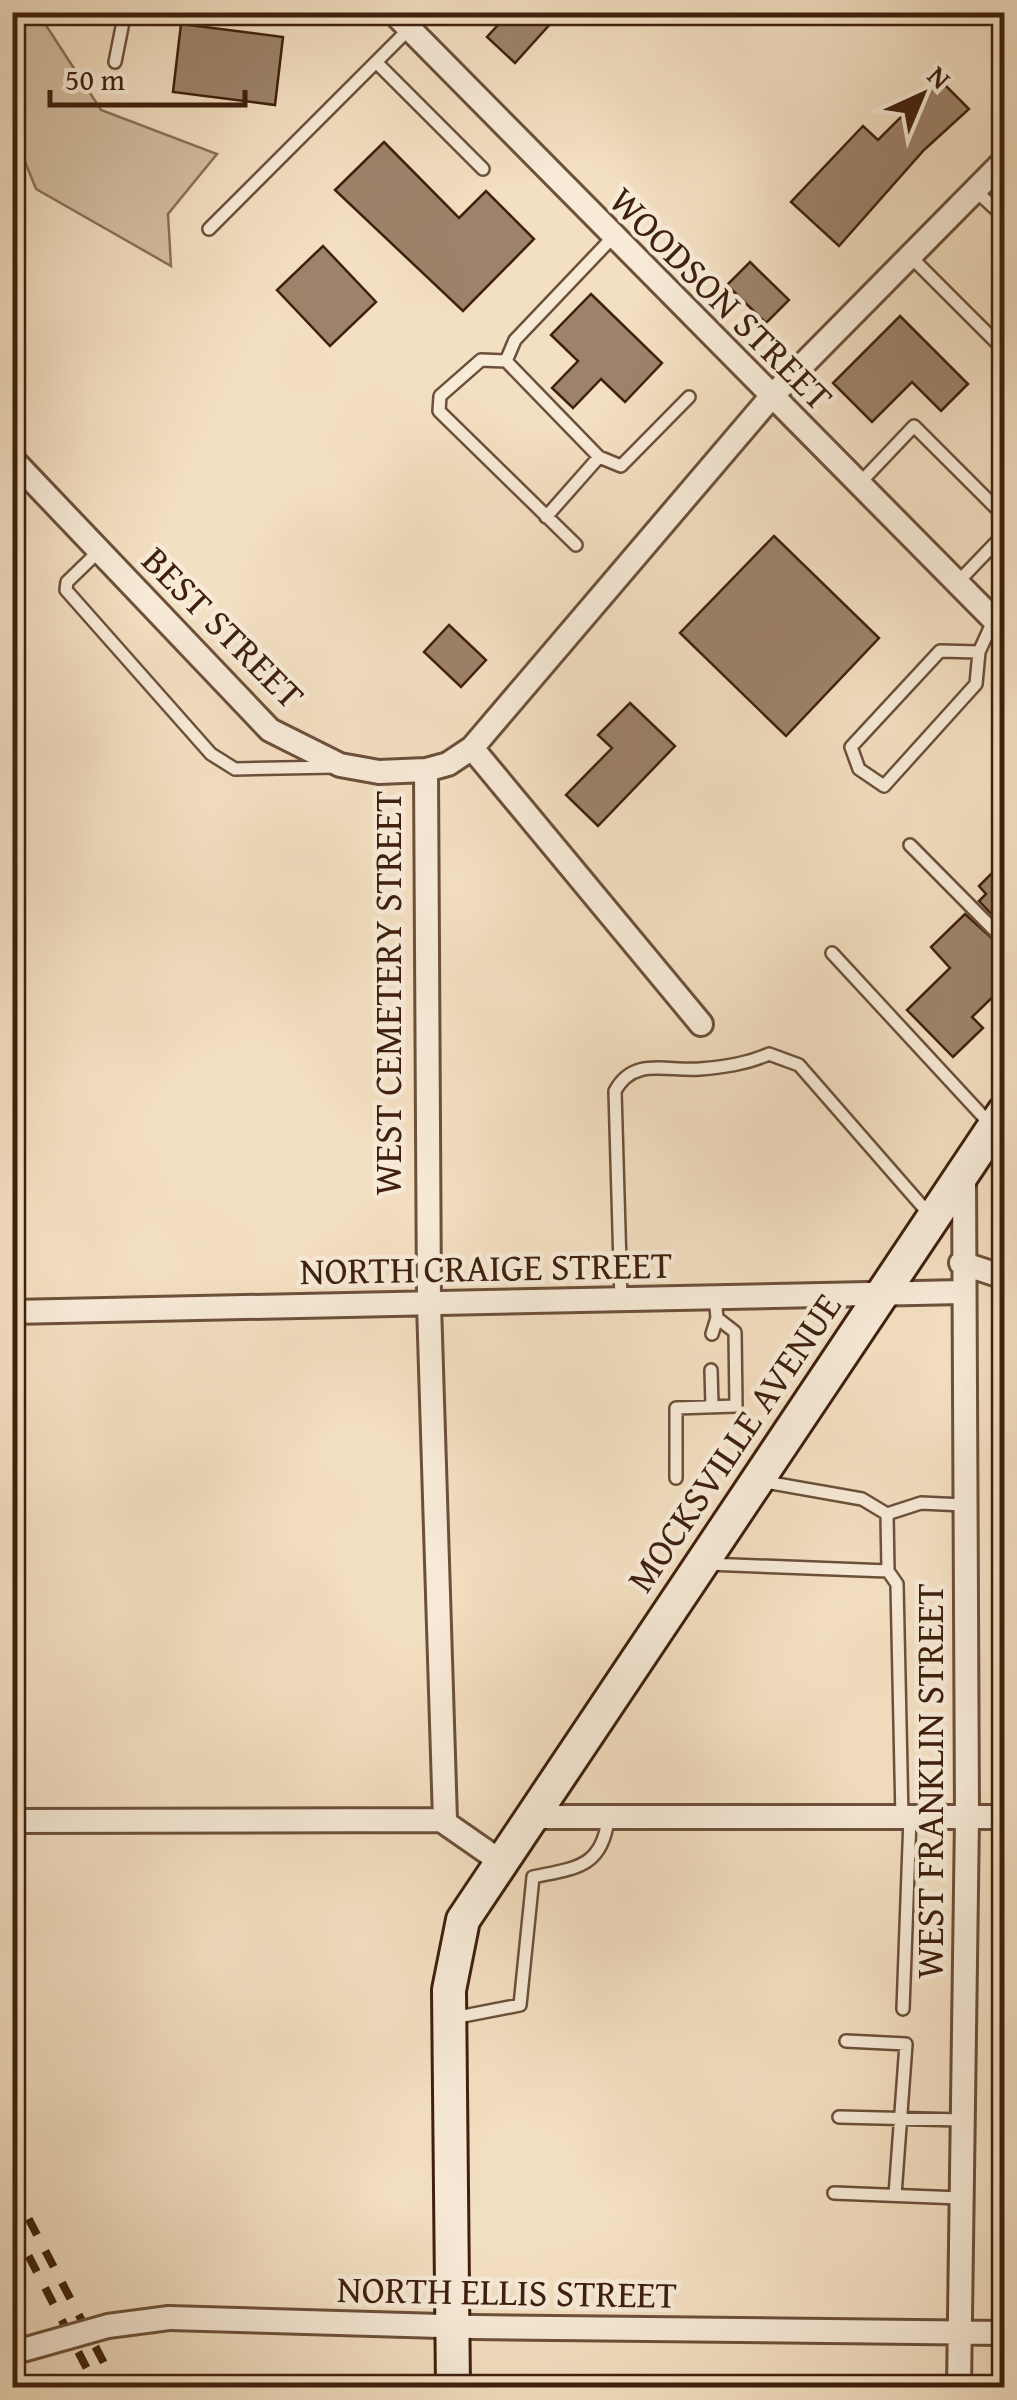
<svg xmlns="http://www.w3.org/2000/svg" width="1017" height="2400" viewBox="0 0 1017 2400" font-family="'Gentium Book Plus',serif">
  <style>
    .green { fill: #d4bfa2; stroke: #8a7058; stroke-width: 2.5 }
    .building { fill: #9d836b; stroke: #3f200d; stroke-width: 2.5 }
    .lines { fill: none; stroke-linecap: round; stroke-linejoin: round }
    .lane-casing { stroke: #6c503a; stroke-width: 16 }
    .street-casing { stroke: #6c503a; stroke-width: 28 }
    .secondary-casing { stroke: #3f200d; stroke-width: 38 }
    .lane { stroke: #f7ead7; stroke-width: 11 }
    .street { stroke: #f7ead7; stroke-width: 22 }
    .secondary { stroke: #f7ead7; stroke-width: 32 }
    .rail { stroke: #3f200d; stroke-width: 8; stroke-dasharray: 18 18; stroke-linecap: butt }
    .street-bridge-casing { stroke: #6c503a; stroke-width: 28; stroke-linecap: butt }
    .street-bridge { stroke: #f7ead7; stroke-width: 22 }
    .labels { text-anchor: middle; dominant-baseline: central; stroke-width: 9; stroke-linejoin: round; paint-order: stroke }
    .street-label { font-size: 38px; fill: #3f200d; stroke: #f7ead7 }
  </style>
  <rect width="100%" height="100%" fill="#f3dfc1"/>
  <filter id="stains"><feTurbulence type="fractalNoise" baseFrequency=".002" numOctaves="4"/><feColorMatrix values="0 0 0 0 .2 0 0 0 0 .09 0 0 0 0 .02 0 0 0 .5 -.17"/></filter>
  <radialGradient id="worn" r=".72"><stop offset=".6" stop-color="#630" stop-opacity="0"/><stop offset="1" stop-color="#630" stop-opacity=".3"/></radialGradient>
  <!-- green -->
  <path class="green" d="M 13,12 L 38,13 L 101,110 L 217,154 L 168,214 L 171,266 L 36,189 L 13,132 Z"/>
  <!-- building -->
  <path class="building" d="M 510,12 L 561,12 L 515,63 L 487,37 Z
    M 181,24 L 283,37 L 275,105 L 173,92 Z
    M 939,79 L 969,109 L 924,150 L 839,246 L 791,202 L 863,126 L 878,140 Z
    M 384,142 L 459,218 L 486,191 L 534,239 L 463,311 L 335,190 Z
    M 323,246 L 376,302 L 330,346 L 277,290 Z
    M 750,262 L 789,300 L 766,323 L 727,285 Z
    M 591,294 L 662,363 L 625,402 L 601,379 L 573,408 L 552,388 L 578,361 L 551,335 Z
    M 900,316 L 968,384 L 941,411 L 912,382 L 872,422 L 833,383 Z
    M 774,536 L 879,638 L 786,736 L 680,633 Z
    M 449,625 L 486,660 L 461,687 L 424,652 Z
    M 630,703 L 675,746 L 598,826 L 566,795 L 612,748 L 598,735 Z
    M 1004,861 L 1004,927 L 979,901 L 986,894 L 979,886 Z
    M 965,914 L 1004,949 L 1004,986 L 972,1017 L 983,1028 L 953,1057 L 907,1010 L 950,968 L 931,947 Z"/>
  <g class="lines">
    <defs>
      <path id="lane" d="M 115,62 L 125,12
        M 376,62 L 483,169
        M 975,190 L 1004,217
        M 209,229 L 409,29
        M 613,237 L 515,340 L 506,361 L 599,457 L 621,466 L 689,397
        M 910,256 L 1004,350
        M 506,361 L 481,360 L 440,396 L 439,411 L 576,545
        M 858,485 L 914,426 L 1004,516
        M 546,517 L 599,457
        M 99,551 L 67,582 L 66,590 L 211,754 L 235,769 L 335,767
        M 957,583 L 1004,534
        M 979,652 L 940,651 L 851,747 L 859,769 L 884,786 L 976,684 L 979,652 L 994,619
        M 910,845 L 1004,940
        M 832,953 L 991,1125
        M 621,1300 L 615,1091 C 634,1056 668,1072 700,1069 C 724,1067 746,1064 769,1054 L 799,1065 L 929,1214
        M 712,1334 L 717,1318
        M 711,1370 L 712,1406
        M 676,1478 L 676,1408 L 736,1406 L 735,1332 L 717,1318 L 715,1297
        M 760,1481 L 862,1499 L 887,1514 L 888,1571
        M 887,1514 L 921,1503 L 964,1505
        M 707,1564 L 888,1571 L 897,1584 L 902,1818
        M 903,2009 L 910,1818
        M 453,2018 L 520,2005 L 533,1877 C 575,1868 602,1868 608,1819
        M 846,2041 L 906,2044 L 895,2195
        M 839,2117 L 962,2120
        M 834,2193 L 960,2198"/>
      <path id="street" d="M 393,12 L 1004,630
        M 12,459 L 270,730 L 340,765 L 379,772 L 426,770
        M 472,748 L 701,1024
        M 961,1263 L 1004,1277
        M 12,1312 L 962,1292
        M 530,1817 L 1004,1817
        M 445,1820 L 429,1304 L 426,770 L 448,764 L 472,748 L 771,397 L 1004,161
        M 12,1821 L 441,1820 L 500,1861
        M 169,2318 L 474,2327 L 1004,2333
        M 959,2388 L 967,1818 L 964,1174"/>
      <path id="secondary" d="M 453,2388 L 449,1990 L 463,1920 L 1004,1112"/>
    </defs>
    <!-- lane casing -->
    <use href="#lane" class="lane-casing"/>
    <!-- street casing -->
    <use href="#street" class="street-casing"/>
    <!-- secondary casing -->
    <use href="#secondary" class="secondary-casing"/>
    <!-- lane -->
    <use href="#lane" class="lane"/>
    <!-- street -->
    <use href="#street" class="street"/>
    <!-- secondary -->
    <use href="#secondary" class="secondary"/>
    <!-- rail -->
    <path class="rail" d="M 12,2187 L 117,2388
      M 12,2224 L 97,2388"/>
    <defs>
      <path id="street-bridge" d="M 12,2353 L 108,2326 L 169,2318"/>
    </defs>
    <!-- street-bridge casing -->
    <use href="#street-bridge" class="street-bridge-casing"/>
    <!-- street-bridge -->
    <use href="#street-bridge" class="street-bridge"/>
  </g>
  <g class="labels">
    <!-- street labels -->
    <g class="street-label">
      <text transform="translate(722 298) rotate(45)">WOODSON STREET</text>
      <text transform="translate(224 627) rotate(45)">BEST STREET</text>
      <text transform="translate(387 993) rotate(-90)">WEST CEMETERY STREET</text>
      <text transform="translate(486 1267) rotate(-1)">NORTH CRAIGE STREET</text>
      <text transform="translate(733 1442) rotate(-56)">MOCKSVILLE AVENUE</text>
      <text transform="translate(929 1781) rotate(-90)">WEST FRANKLIN STREET</text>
      <text transform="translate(507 2291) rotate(1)">NORTH ELLIS STREET</text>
    </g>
  </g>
  <!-- margin -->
  <rect width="1017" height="2400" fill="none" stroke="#f3dfc1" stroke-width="50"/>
  <rect x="15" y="15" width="987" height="2370" fill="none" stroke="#3f200d" stroke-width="5"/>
  <rect x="25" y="25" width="967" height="2350" fill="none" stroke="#3f200d" stroke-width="2.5"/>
  <!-- north arrow -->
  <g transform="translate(922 95) rotate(44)" stroke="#f7ead7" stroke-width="8" paint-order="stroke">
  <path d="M0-8L18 38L0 25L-18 38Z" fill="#3f200d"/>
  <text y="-15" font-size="28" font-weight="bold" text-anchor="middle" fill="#3f200d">N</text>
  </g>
  <!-- scale -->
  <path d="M50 90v15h195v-15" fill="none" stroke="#3f200d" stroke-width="5"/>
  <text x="65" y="90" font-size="30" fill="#3f200d" stroke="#f7ead7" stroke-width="8" paint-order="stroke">50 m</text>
  <rect width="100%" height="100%" filter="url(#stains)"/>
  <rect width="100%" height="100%" fill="url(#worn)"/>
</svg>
